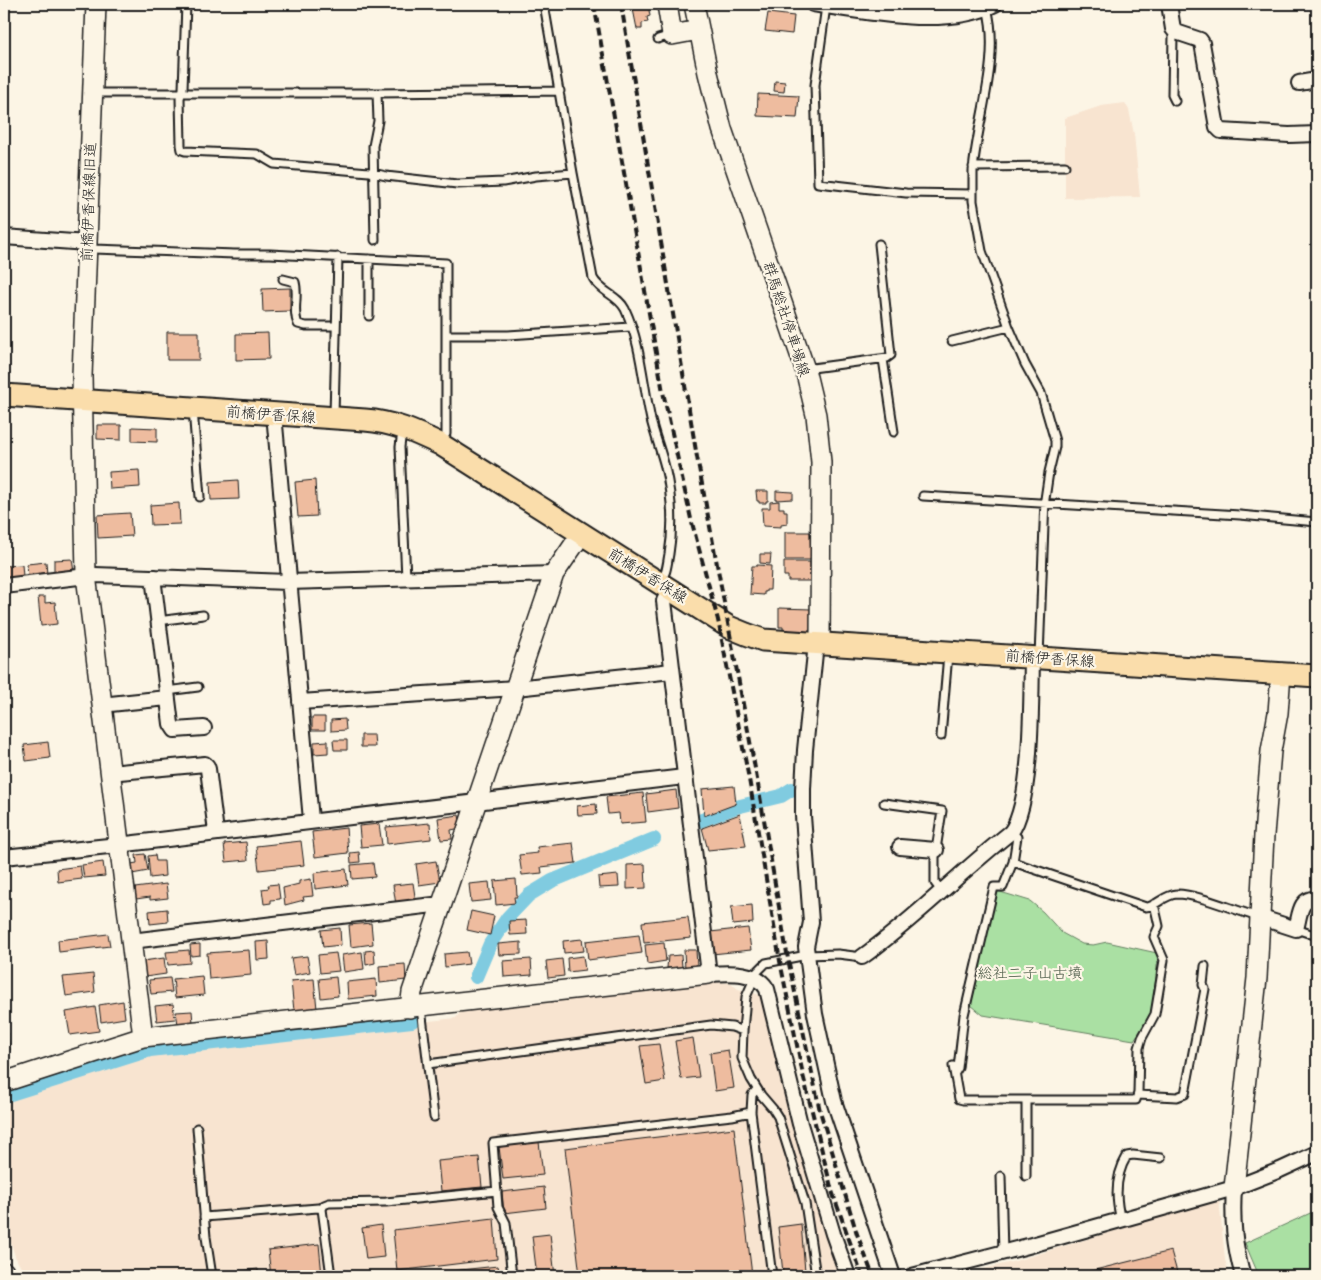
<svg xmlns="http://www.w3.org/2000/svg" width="1321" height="1280" viewBox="0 0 1321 1280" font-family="'Patrick Hand','Klee One',sans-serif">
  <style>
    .built { fill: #f8e4d0 }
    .green { fill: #aae0a3; stroke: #637e60 }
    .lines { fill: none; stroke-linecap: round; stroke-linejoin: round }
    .canal { stroke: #80cbe0; stroke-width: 14 }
    .building { fill: #eebc9f; stroke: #1c1c1c }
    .lane-casing { stroke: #1c1c1c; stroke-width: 11 }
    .street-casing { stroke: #1c1c1c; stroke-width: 18 }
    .secondary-casing { stroke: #1c1c1c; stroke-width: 22 }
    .primary-casing { stroke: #1c1c1c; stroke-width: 25 }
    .lane { stroke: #fcf5e5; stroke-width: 7 }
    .street { stroke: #fcf5e5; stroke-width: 14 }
    .secondary { stroke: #fcf5e5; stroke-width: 19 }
    .primary { stroke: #faddab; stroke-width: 21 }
    .rail { stroke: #1c1c1c; stroke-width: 4; stroke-dasharray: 8 4; stroke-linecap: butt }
    .labels { text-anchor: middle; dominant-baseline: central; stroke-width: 4.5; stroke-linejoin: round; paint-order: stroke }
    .street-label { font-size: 15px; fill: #1c1c1c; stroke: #fcf5e5 }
    .park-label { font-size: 15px; fill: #475744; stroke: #fcf5e5 }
  </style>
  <rect width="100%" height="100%" fill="#fcf5e5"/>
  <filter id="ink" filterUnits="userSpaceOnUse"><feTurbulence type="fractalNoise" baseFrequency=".02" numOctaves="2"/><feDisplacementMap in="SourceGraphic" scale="10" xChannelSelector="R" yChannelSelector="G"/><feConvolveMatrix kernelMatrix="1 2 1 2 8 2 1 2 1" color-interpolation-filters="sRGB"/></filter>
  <g filter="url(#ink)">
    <!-- built -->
    <path class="built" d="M 1125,103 L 1129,110 L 1134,134 L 1140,197 L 1065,198 L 1065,118 L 1101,106 Z
      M 713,982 L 731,983 L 738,989 L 764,996 L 780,1075 L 803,1158 L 841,1276 L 25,1276 L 15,1256 L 4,1221 L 4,1099 L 147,1053 L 456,1018 L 461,1011 Z
      M 1219,1199 L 1225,1260 L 1230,1276 L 955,1276 L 1012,1262 Z"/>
    <!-- green -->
    <path class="green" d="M 997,891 L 1030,901 L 1043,912 L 1062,933 L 1082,944 L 1093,945 L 1107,942 L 1157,953 L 1158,957 L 1152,1013 L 1134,1040 L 983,1015 L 971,1005 Z
      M 1317,1210 L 1317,1276 L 1259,1276 L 1245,1243 Z"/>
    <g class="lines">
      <!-- canal -->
      <path class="canal" d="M 694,823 L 736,807 L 781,796 L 792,789
        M 476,977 L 490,944 L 508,917 L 529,895 L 552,881 L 654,839
        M 4,1096 L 150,1050 L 412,1021"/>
    </g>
    <!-- building -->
    <path class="building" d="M 632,4 L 648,4 L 650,16 L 647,17 L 648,22 L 642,23 L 642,29 L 637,29 Z
      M 768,13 L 794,16 L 792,34 L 765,31 Z
      M 775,81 L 785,82 L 784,92 L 774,91 Z
      M 758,94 L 799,96 L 797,118 L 757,116 Z
      M 290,288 L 290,311 L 263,312 L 262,289 Z
      M 167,332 L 199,332 L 199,360 L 167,360 Z
      M 268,333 L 269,359 L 236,360 L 236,334 Z
      M 97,425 L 121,425 L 121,440 L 97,439 Z
      M 132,427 L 157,428 L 157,442 L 132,441 Z
      M 139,470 L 140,487 L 110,489 L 109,472 Z
      M 238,480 L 239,499 L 211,500 L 210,482 Z
      M 315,480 L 317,516 L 298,517 L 295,482 Z
      M 756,491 L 768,491 L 768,501 L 766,501 L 766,503 L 759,503 L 759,501 L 757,501 Z
      M 776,491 L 793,492 L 793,499 L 776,500 Z
      M 779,501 L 779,508 L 784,508 L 784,511 L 787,511 L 787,524 L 781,525 L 781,527 L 763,526 L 762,508 L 770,508 L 770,502 Z
      M 179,503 L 180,524 L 151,525 L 150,505 Z
      M 130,513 L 132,536 L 98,538 L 97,515 Z
      M 785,532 L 810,532 L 811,560 L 785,560 Z
      M 760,554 L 771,554 L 770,564 L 760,563 Z
      M 72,559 L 74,572 L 54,573 L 54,560 Z
      M 46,562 L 47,575 L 28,577 L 27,564 Z
      M 784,562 L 810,562 L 810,581 L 788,581 L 788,576 L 784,576 Z
      M 22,565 L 23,576 L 5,578 L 4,566 Z
      M 757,565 L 771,566 L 770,590 L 766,590 L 766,592 L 764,592 L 764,595 L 750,594 L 752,566 L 757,566 Z
      M 38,597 L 45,597 L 45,603 L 55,602 L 57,624 L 41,626 Z
      M 779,608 L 811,609 L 811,636 L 783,636 L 783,627 L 779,627 Z
      M 312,717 L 325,717 L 325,730 L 312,730 Z
      M 345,719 L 346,730 L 331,731 L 331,720 Z
      M 361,735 L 374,735 L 375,747 L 361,747 Z
      M 333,740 L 347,740 L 347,750 L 334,750 Z
      M 328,741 L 328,753 L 314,754 L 314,742 Z
      M 48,742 L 50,758 L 26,761 L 24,745 Z
      M 734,786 L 736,804 L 704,816 L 702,789 Z
      M 676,790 L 678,808 L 648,812 L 646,794 Z
      M 643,793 L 646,822 L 620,824 L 619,813 L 608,814 L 606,797 Z
      M 596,804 L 597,814 L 578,815 L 577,806 Z
      M 740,814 L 746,846 L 708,850 L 702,828 Z
      M 459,815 L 461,828 L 451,830 L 452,839 L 441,840 L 438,818 Z
      M 430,823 L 431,839 L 387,844 L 386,827 Z
      M 379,824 L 382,845 L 361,847 L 359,826 Z
      M 346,828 L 348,853 L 315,857 L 312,832 Z
      M 301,841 L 304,865 L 259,870 L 256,846 Z
      M 246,842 L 248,860 L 226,862 L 224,844 Z
      M 573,843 L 576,863 L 541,867 L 542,873 L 522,875 L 519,855 L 538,853 L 537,847 Z
      M 359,852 L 360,862 L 351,863 L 350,853 Z
      M 145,854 L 148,871 L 132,874 L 131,864 L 137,863 L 136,855 Z
      M 155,855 L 156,861 L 164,861 L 165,876 L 150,878 L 148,856 Z
      M 436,861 L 440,882 L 419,885 L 416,864 Z
      M 103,862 L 105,876 L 84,878 L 82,865 Z
      M 373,863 L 375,877 L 352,879 L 351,865 Z
      M 645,864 L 646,888 L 627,889 L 627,865 Z
      M 80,866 L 82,879 L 58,882 L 57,869 Z
      M 346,869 L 348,885 L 315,889 L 314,873 Z
      M 618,875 L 619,887 L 599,888 L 598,877 Z
      M 311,879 L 313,896 L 303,897 L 304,900 L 285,905 L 283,888 L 299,884 L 299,881 Z
      M 516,879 L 517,897 L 514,897 L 515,903 L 496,905 L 494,881 Z
      M 489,882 L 491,900 L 471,902 L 469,884 Z
      M 413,883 L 416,903 L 396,905 L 393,885 Z
      M 166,884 L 168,898 L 150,900 L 150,897 L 136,899 L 135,888 Z
      M 278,884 L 280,899 L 271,900 L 271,903 L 264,904 L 262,889 L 269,888 L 268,885 Z
      M 752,905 L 753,923 L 733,925 L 731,907 Z
      M 167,909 L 168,922 L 150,924 L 149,911 Z
      M 471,911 L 494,916 L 490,935 L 467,930 Z
      M 688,917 L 691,938 L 644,943 L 642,922 Z
      M 526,920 L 527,934 L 510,935 L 509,921 Z
      M 371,923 L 373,944 L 351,947 L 349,925 Z
      M 340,928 L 341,945 L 323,947 L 321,930 Z
      M 748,928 L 751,950 L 712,954 L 710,932 Z
      M 108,934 L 110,946 L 59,952 L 58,940 Z
      M 639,935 L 642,953 L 588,960 L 586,941 Z
      M 582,939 L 584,951 L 564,953 L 563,941 Z
      M 268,941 L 269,959 L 257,960 L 256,942 Z
      M 521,942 L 521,954 L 499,955 L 498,944 Z
      M 664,943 L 666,961 L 647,964 L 645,945 Z
      M 200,944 L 200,955 L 191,956 L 190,945 Z
      M 189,950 L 190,963 L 168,965 L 166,952 Z
      M 249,950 L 251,975 L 209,979 L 207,953 Z
      M 374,950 L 375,963 L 366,965 L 365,951 Z
      M 684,950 L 696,950 L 697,966 L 685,969 Z
      M 362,952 L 364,969 L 344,972 L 342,955 Z
      M 467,952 L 469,964 L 445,967 L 444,954 Z
      M 336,953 L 339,971 L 320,973 L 318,955 Z
      M 681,955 L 682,967 L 667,968 L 668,956 Z
      M 307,956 L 310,972 L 294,975 L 291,958 Z
      M 583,956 L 585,970 L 568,972 L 567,958 Z
      M 164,958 L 166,974 L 145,977 L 143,961 Z
      M 531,959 L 532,975 L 504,977 L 503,961 Z
      M 562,959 L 564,976 L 548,978 L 546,961 Z
      M 405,964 L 406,980 L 380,983 L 379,966 Z
      M 93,974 L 95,992 L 66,996 L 63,977 Z
      M 202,976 L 204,995 L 175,998 L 173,979 Z
      M 336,977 L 338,996 L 321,998 L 319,979 Z
      M 170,978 L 172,992 L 151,994 L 149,980 Z
      M 314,979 L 317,1009 L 294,1011 L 291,981 Z
      M 376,979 L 377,996 L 348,999 L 347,982 Z
      M 123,1001 L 125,1018 L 101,1022 L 99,1005 Z
      M 173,1004 L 175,1019 L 157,1021 L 155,1006 Z
      M 95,1007 L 99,1031 L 70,1035 L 66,1012 Z
      M 192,1011 L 193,1023 L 178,1024 L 176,1012 Z
      M 4,1013 L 10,1050 L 4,1051 Z
      M 693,1038 L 699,1077 L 681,1079 L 675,1041 Z
      M 659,1044 L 665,1081 L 646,1084 L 640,1046 Z
      M 728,1050 L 734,1088 L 715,1091 L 710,1053 Z
      M 734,1128 L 752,1275 L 580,1276 L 565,1148 Z
      M 539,1142 L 543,1175 L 503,1179 L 499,1147 Z
      M 479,1157 L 482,1187 L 441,1191 L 438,1161 Z
      M 544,1187 L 546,1208 L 504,1213 L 502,1192 Z
      M 494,1218 L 497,1259 L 397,1271 L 393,1230 Z
      M 801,1224 L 805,1271 L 783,1273 L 778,1227 Z
      M 381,1225 L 384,1257 L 366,1259 L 362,1228 Z
      M 550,1234 L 555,1276 L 537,1276 L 532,1236 Z
      M 319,1244 L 322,1276 L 271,1276 L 268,1250 Z
      M 1171,1251 L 1178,1276 L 1071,1276 Z
      M 498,1266 L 500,1276 L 403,1276 Z
      M 258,1269 L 258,1276 L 222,1276 L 222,1273 Z"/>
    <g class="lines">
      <defs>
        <path id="lane" d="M 186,4 L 183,89 L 180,98 L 181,145 L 182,150 L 185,151 L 257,154 L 274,164 L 369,172 L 386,176 L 457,184 L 503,182 L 536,176 L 573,173
          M 544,4 L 573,173 L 593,278 C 600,292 618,295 625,309 C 641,343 643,384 651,420 C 655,436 661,451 665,467 C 672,496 674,525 669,554 C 667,564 667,574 660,582
          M 826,6 L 815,85 L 818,183 L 906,193 L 973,194
          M 987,8 C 1001,58 977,120 973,171 L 973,201 L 982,251 L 1009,327 L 1025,364 L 1041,393 L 1055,441 L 1055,447 L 1049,472 L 1045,499 L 1039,657
          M 658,39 L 671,35
          M 95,93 L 377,93 L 560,91
          M 1175,101 L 1172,95 L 1173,35 L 1176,32
          M 973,167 L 1065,166
          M 375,240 L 373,146 L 378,121 L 377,93
          M 89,245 L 94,249 L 235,254 L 270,254 L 446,263 L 446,434 L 441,442
          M 369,259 L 369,316
          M 283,279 L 295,282 C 299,296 292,311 298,324 L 306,326 L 336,326
          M 446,335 L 508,335 L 631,327
          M 952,341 L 1009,327
          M 883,359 L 894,432
          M 805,369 L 887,358 L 891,355 L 879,244
          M 193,409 L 200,497
          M 334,415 L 338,257
          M 404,431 L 401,439 L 400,447 L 406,578
          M 923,496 L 1240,515 L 1317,522
          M 158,621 L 203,615
          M 167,691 L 198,687
          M 941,736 L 948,654
          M 884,803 L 942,811 L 935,856 L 935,883 L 941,891
          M 1011,832 L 1017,837 L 1013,862 L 1146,907 C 1156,907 1163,895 1177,894 C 1198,894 1236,911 1259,917
          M 4,837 L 6,856
          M 1296,929 L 1317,936
          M 421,1008 L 434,1117
          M 428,1064 L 711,1025 L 732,1027 L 743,1031
          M 953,1066 L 959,1099 L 963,1100 L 1136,1100 L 1138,1093 L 1139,1048 L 1142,1038 L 1155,1014 L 1164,960 L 1154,937 L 1159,926 L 1154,904
          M 955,1073 L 958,1068 L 964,1015 L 994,887 L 1003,887 L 1013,862
          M 757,1089 L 752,1095 L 751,1112 L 772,1276
          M 1138,1095 L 1177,1097 L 1185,1094 L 1205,989 L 1203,985 L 1205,966
          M 1026,1100 L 1026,1176
          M 197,1128 L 206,1237 L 212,1276
          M 1001,1176 L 1003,1253
          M 322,1209 L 324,1205 L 329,1203 L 386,1202 L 497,1191
          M 204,1217 L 318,1208 L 322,1209 L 331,1276
          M 1121,1220 C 1115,1198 1115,1176 1127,1156 L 1133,1155 L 1161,1158
          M 512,1276 L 506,1223 L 498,1207 L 493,1143 L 732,1116 L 751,1112
          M 816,1276 L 805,1203 L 778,1117 L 773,1109 L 761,1095 L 751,1079 L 742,1058 L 743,1031 L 746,997 L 757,972 L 766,963 L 807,955 L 838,954 L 862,957"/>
        <path id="street" d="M 813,4 C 866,12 947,29 995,4
          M 1169,4 L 1173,29 L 1176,32 L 1200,40 L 1202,43 L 1217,127 L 1221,131 L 1289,135 L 1317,134
          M 1299,83 L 1317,80
          M 4,237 L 87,243
          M 274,414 L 311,820
          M 155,577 L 154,585 L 171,724 L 175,730 L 204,728
          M 4,586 L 95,575 L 288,582 L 554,574
          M 670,589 L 664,601 L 709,974 C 728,973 756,970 767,989 L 800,1124 L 833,1234 L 848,1276
          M 820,643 L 815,653 L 805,750 L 803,789 L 803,816 L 811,922 L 806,947 L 815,1014 L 834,1101 L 893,1276
          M 300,702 L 516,688 L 672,671
          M 101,705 L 167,698
          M 109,773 L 205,764 L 207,766 L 208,769 L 216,832
          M 900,847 L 936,850
          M 4,857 L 118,845 L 684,777
          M 1259,917 L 1296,929 C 1300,916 1299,897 1317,899
          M 131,941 L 442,904
          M 862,957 C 915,919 960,872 1011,832 C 1033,802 1031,696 1032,657
          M 1234,1188 C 1232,1220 1234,1245 1243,1276
          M 912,1276 L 1028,1246 L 1234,1188 L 1280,1170 L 1317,1153"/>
        <path id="secondary" d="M 96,4 L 82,376 L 86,575 L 143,1037
          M 667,4 L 672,35 L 699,30
          M 694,4 L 708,73 L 722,129 L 805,369 L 816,415 L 821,462 L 820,643
          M 410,1008 L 412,992 L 554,574 L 582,533
          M 4,1082 L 143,1037 L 709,974
          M 1234,1188 L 1257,978 L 1264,835 L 1271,751 L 1278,713 L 1281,673
          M 4,1272 L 5,1276"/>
        <path id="primary" d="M 4,395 L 365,420 C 393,422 415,432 440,444 L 729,627 L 746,634 L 763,640 L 1317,676"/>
      </defs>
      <!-- lane casing -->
      <use href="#lane" class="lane-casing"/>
      <!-- street casing -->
      <use href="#street" class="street-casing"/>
      <!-- secondary casing -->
      <use href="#secondary" class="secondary-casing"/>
      <!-- primary casing -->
      <use href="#primary" class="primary-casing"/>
      <!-- lane -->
      <use href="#lane" class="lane"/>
      <!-- street -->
      <use href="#street" class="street"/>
      <!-- secondary -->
      <use href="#secondary" class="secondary"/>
      <!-- primary -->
      <use href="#primary" class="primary"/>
      <!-- rail -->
      <path class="rail" d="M 594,4 L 663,392 L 691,519 L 718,620 L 749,779 L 780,961 L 803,1075 L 832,1191 L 862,1276
        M 621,4 L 697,457 L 757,779 L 788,959 L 820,1111 L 857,1234 L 873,1276"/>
    </g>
  </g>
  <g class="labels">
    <!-- street labels -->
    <g class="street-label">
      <text transform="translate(88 202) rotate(-88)">前橋伊香保線旧道</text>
      <text transform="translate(787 319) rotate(72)">群馬総社停車場線</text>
      <text transform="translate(271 414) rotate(4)">前橋伊香保線</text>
      <text transform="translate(648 575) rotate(32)">前橋伊香保線</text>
      <text transform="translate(1050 658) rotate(4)">前橋伊香保線</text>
    </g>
    <!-- park labels -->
    <g class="park-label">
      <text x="1030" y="972">総社二子山古墳</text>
    </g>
  </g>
  <!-- margin -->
  <rect width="1321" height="1280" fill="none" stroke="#fcf5e5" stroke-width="20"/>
  <rect x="10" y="10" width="1301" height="1260" fill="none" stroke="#1c1c1c" stroke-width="2" filter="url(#ink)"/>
</svg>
